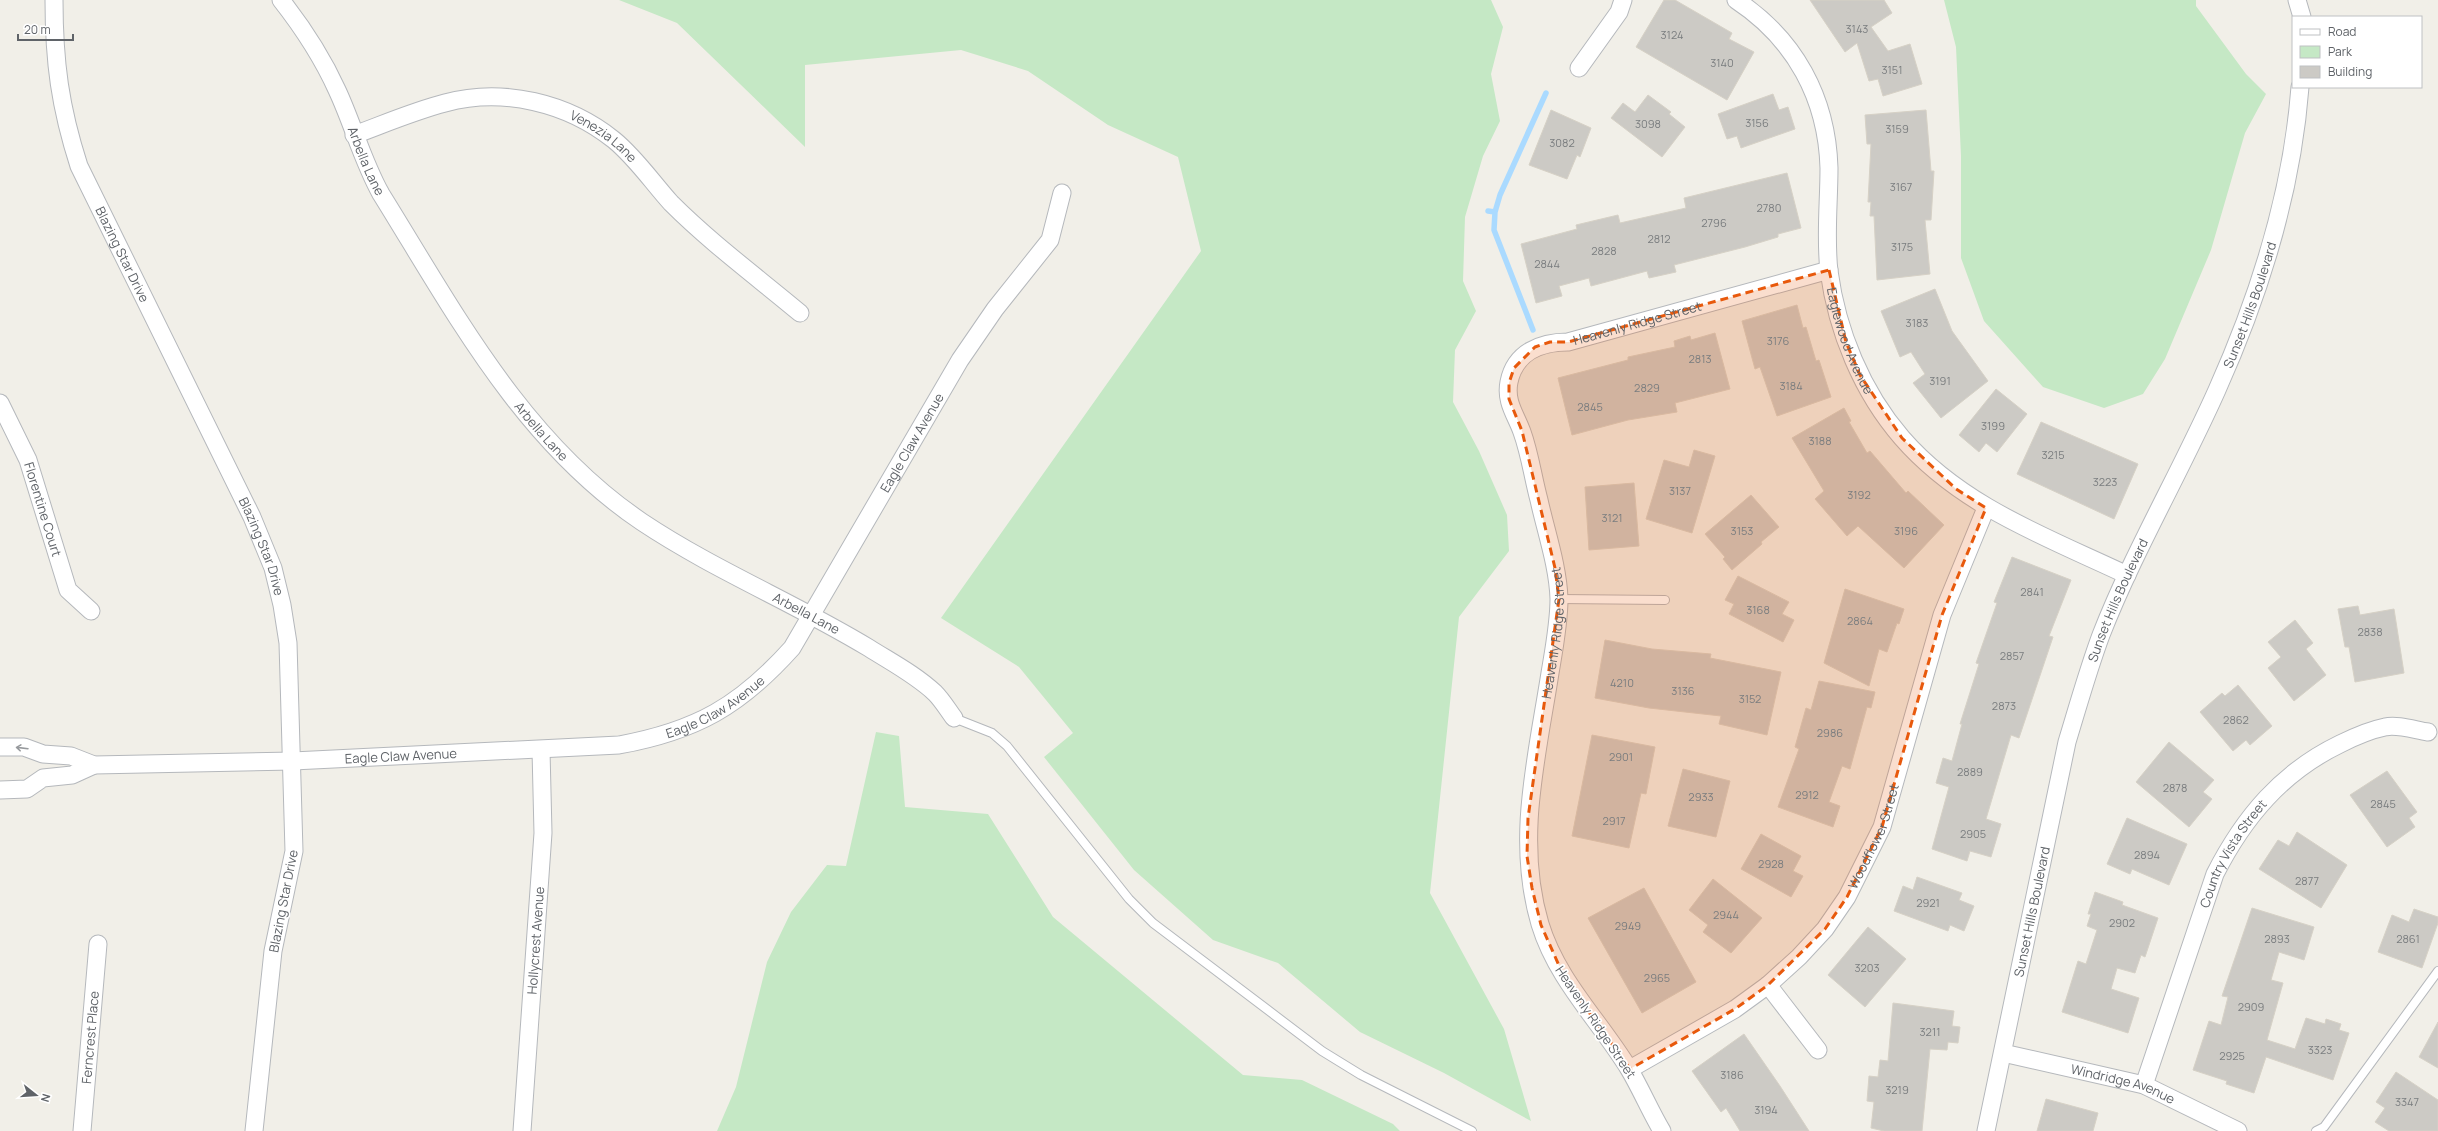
<svg xmlns="http://www.w3.org/2000/svg" width="2438" height="1131" viewBox="0 0 2438 1131" font-family="Manrope,sans-serif">
  <style>
    .green { fill: #c5e8c5 }
    .lines { fill: none; stroke-linecap: round; stroke-linejoin: round }
    .stream { stroke: #aadaff; stroke-width: 5.5 }
    .building { fill: #cccac5; stroke: #d6d1c6 }
    .lane-casing { stroke: #b5b8bc; stroke-width: 10 }
    .street-casing { stroke: #b5b8bc; stroke-width: 19 }
    .lane { stroke: #fff; stroke-width: 8 }
    .street { stroke: #fff; stroke-width: 17 }
    .oneway { stroke: #979a9d }
    .marked { fill: #e8590c; fill-opacity: 0.2; stroke: #e8590c; stroke-width: 3; stroke-dasharray: 8 5; stroke-linejoin: round }
    .labels { text-anchor: middle; dominant-baseline: central; stroke-width: 3.5; stroke-linejoin: round; paint-order: stroke }
    .number-label { font-size: 11px; fill: #7a7d7f }
    .street-label { font-size: 13px; fill: #5f6368; stroke: #fff }
  </style>
  <rect width="100%" height="100%" fill="#f1efe8"/>
  <!-- green -->
  <path class="green" d="M 619,0 L 1491,0 L 1503,27 L 1491,74 L 1500,121 L 1483,156 L 1465,217 L 1463,281 L 1476,311 L 1455,350 L 1453,402 L 1479,451 L 1507,515 L 1509,551 L 1459,617 L 1430,893 L 1504,1029 L 1531,1121 L 1444,1073 L 1360,1032 L 1278,963 L 1213,940 L 1134,870 L 1044,757 L 1073,733 L 1019,667 L 941,618 L 1201,251 L 1178,157 L 1108,125 L 1028,71 L 961,50 L 805,65 L 805,147 L 677,23 Z
    M 1944,0 L 2196,0 L 2196,6 L 2246,74 L 2266,94 L 2245,133 L 2211,250 L 2165,359 L 2143,394 L 2104,408 L 2043,387 L 1984,321 L 1961,258 L 1961,156 L 1956,47 Z
    M 876,732 L 899,736 L 905,807 L 988,814 L 1053,917 L 1243,1075 L 1302,1080 L 1393,1124 L 1400,1131 L 717,1131 L 736,1087 L 767,962 L 791,912 L 827,865 L 846,866 Z"/>
  <g class="lines">
    <!-- stream -->
    <path class="stream" d="M 1488,211 L 1495,212 L 1494,230 L 1533,330
      M 1495,212 L 1500,195 L 1546,93"/>
  </g>
  <!-- building -->
  <path class="building" d="M 1664,0 L 1675,0 L 1732,33 L 1729,39 L 1754,52 L 1727,100 L 1636,47 Z
    M 1810,0 L 1884,0 L 1892,13 L 1871,27 L 1888,51 L 1910,44 L 1922,84 L 1883,96 L 1878,79 L 1869,81 L 1857,43 L 1845,52 Z
    M 1773,94 L 1779,110 L 1788,107 L 1795,129 L 1741,148 L 1737,136 L 1727,139 L 1718,114 Z
    M 1648,95 L 1671,112 L 1669,114 L 1685,127 L 1662,157 L 1611,118 L 1623,103 L 1635,112 Z
    M 1551,110 L 1591,128 L 1580,157 L 1577,155 L 1567,179 L 1529,165 Z
    M 1926,110 L 1931,171 L 1934,171 L 1931,220 L 1925,220 L 1930,274 L 1877,280 L 1874,216 L 1870,216 L 1871,202 L 1868,202 L 1871,144 L 1867,144 L 1865,115 Z
    M 1787,173 L 1801,228 L 1778,234 L 1778,237 L 1745,247 L 1674,265 L 1676,272 L 1649,278 L 1647,271 L 1591,286 L 1589,278 L 1559,286 L 1562,296 L 1536,303 L 1521,244 L 1577,229 L 1576,225 L 1618,215 L 1620,223 L 1686,208 L 1684,198 Z
    M 1935,289 L 1952,331 L 1988,381 L 1941,418 L 1913,383 L 1925,374 L 1911,352 L 1900,357 L 1881,311 Z
    M 1797,305 L 1803,328 L 1806,327 L 1816,361 L 1819,360 L 1831,397 L 1777,416 L 1760,367 L 1755,369 L 1742,321 Z
    M 1715,333 L 1730,389 L 1675,403 L 1677,412 L 1628,420 L 1572,435 L 1558,378 L 1628,360 L 1628,357 L 1675,347 L 1674,341 L 1690,336 L 1691,340 Z
    M 1996,389 L 2027,414 L 1997,452 L 1986,443 L 1979,452 L 1959,435 Z
    M 1844,408 L 1851,421 L 1849,422 L 1867,453 L 1870,451 L 1906,493 L 1908,491 L 1944,525 L 1904,568 L 1858,526 L 1847,536 L 1815,499 L 1824,491 L 1792,438 Z
    M 2041,422 L 2138,464 L 2114,519 L 2017,474 Z
    M 1694,450 L 1715,456 L 1692,533 L 1646,519 L 1664,460 L 1689,467 Z
    M 1634,483 L 1639,546 L 1589,550 L 1585,487 Z
    M 1751,495 L 1779,527 L 1761,542 L 1762,544 L 1732,570 L 1723,559 L 1725,557 L 1705,534 Z
    M 2012,557 L 2071,580 L 2049,636 L 2053,637 L 2019,738 L 2011,735 L 1986,819 L 2001,824 L 1991,857 L 1970,851 L 1967,861 L 1932,849 L 1949,787 L 1936,783 L 1943,758 L 1952,761 L 1962,724 L 1960,724 L 1979,664 L 1976,663 L 1997,603 L 1994,602 Z
    M 1738,576 L 1789,602 L 1782,614 L 1794,620 L 1783,642 L 1729,614 L 1734,604 L 1725,600 Z
    M 1845,589 L 1904,609 L 1899,624 L 1897,623 L 1887,652 L 1879,649 L 1869,686 L 1824,663 Z
    M 2358,606 L 2360,615 L 2394,609 L 2404,673 L 2355,682 L 2349,647 L 2345,647 L 2338,609 Z
    M 2295,620 L 2313,643 L 2306,649 L 2326,675 L 2294,701 L 2268,668 L 2281,657 L 2268,642 Z
    M 1605,640 L 1652,649 L 1711,654 L 1710,658 L 1781,672 L 1767,735 L 1719,724 L 1721,716 L 1649,708 L 1595,698 Z
    M 1819,681 L 1875,692 L 1871,708 L 1867,707 L 1850,769 L 1842,766 L 1829,802 L 1840,806 L 1833,827 L 1778,807 L 1799,749 L 1795,747 L 1806,708 L 1811,710 Z
    M 2238,685 L 2272,726 L 2250,745 L 2246,740 L 2233,751 L 2200,712 L 2222,693 L 2225,696 Z
    M 1592,735 L 1655,747 L 1646,794 L 1641,793 L 1629,848 L 1572,836 Z
    M 2169,742 L 2214,780 L 2203,792 L 2212,799 L 2189,827 L 2136,782 Z
    M 1683,769 L 1730,781 L 1716,837 L 1668,826 Z
    M 2387,771 L 2417,812 L 2409,818 L 2415,827 L 2387,847 L 2350,795 Z
    M 2127,818 L 2187,844 L 2169,885 L 2132,869 L 2130,874 L 2107,864 Z
    M 2297,832 L 2347,865 L 2321,908 L 2259,869 L 2278,840 L 2289,846 Z
    M 1761,834 L 1801,856 L 1793,871 L 1803,876 L 1791,897 L 1741,869 Z
    M 1917,877 L 1962,893 L 1959,900 L 1974,906 L 1964,931 L 1950,925 L 1948,931 L 1894,911 L 1903,886 L 1913,890 Z
    M 1713,879 L 1762,918 L 1731,953 L 1703,932 L 1708,925 L 1689,910 Z
    M 1644,888 L 1696,982 L 1642,1013 L 1588,918 Z
    M 2095,892 L 2123,902 L 2122,905 L 2158,918 L 2145,957 L 2141,955 L 2135,973 L 2117,968 L 2111,989 L 2139,998 L 2128,1033 L 2062,1012 L 2078,961 L 2086,964 L 2097,930 L 2087,926 L 2091,914 L 2088,914 Z
    M 2252,908 L 2314,927 L 2304,960 L 2279,952 L 2271,980 L 2283,983 L 2267,1040 L 2295,1049 L 2306,1018 L 2325,1024 L 2326,1019 L 2341,1024 L 2339,1030 L 2349,1033 L 2333,1080 L 2266,1057 L 2254,1093 L 2226,1084 L 2227,1081 L 2193,1070 L 2209,1021 L 2221,1025 L 2228,997 L 2222,996 Z
    M 2414,909 L 2438,917 L 2438,923 L 2422,968 L 2378,952 L 2392,915 L 2409,922 Z
    M 1868,927 L 1906,959 L 1865,1007 L 1828,975 Z
    M 1893,1003 L 1954,1011 L 1952,1026 L 1960,1027 L 1958,1043 L 1948,1042 L 1947,1050 L 1930,1049 L 1922,1131 L 1884,1131 L 1871,1128 L 1874,1102 L 1867,1101 L 1869,1076 L 1878,1077 L 1880,1060 L 1888,1061 Z
    M 2438,1022 L 2438,1068 L 2419,1057 Z
    M 1744,1034 L 1780,1086 L 1809,1131 L 1740,1131 L 1726,1108 L 1721,1112 L 1692,1071 Z
    M 2396,1072 L 2438,1100 L 2438,1131 L 2389,1131 L 2375,1122 L 2385,1108 L 2376,1102 Z
    M 2046,1099 L 2098,1113 L 2093,1131 L 2037,1131 Z"/>
  <g class="lines">
    <defs>
      <path id="lane" d="M 1559,599 L 1665,600
        M 954,718 L 992,733 L 1007,746 L 1129,899 L 1153,923 L 1322,1051 L 1361,1075 L 1472,1131
        M 2316,1131 L 2324,1127 L 2438,971"/>
      <g id="street">
        <path id="s1" d="M 54,0 C 54,62 60,107 79,166 L 252,517 L 273,568 L 282,605 L 288,643 L 294,851 L 273,951 L 254,1131"/>
        <path id="s2" d="M 281,0 C 303,28 322,57 337,90 C 353,124 362,160 381,194 C 455,313 522,441 642,522 C 714,570 795,603 869,648 C 891,662 916,675 935,693 C 942,700 948,710 954,718"/>
        <path id="s3" d="M 1736,0 C 1795,39 1827,98 1829,168 C 1829,203 1825,237 1829,271 C 1837,331 1862,392 1902,438 C 1962,507 2047,537 2127,575"/>
        <path d="M 2297,0 L 2302,17"/>
        <path d="M 1579,68 L 1619,12 L 1623,0"/>
        <path id="s4" d="M 354,135 C 384,124 414,111 445,103 C 503,87 568,103 614,140 C 636,158 652,182 671,203 C 711,243 757,277 800,313"/>
        <path id="s5" d="M 0,403 L 28,460 L 68,590 L 91,611"/>
        <path id="s6" d="M 0,747 L 24,747 L 43,754 L 71,756 L 94,765 L 293,761 L 619,745 C 696,731 740,706 792,648 L 960,360 L 995,309 L 1050,240 L 1062,193"/>
        <path d="M 0,790 L 27,789 L 43,778 L 72,775 L 94,765"/>
        <path d="M 1768,985 L 1818,1050"/>
        <path id="s7" d="M 2003,1053 L 2144,1085 L 2238,1131"/>
        <path id="s8" d="M 1630,1069 L 1735,1009 L 1768,985 L 1799,957 L 1825,929 L 1847,897 L 1882,827 L 1942,615 L 1986,508"/>
        <path id="s9" d="M 2144,1085 L 2215,874 C 2244,817 2282,772 2340,744 C 2354,737 2370,730 2385,727 C 2397,724 2415,730 2428,732"/>
        <path id="s10" d="M 82,1131 L 98,944"/>
        <path id="s11" d="M 522,1131 L 543,833 L 541,750"/>
        <path id="s12" d="M 1662,1131 C 1650,1111 1641,1089 1629,1069 C 1599,1020 1557,980 1540,924 C 1515,840 1537,757 1550,673 C 1554,649 1559,623 1559,599 C 1558,566 1546,532 1539,500 C 1533,478 1530,454 1522,432 C 1516,415 1505,402 1509,382 C 1515,352 1541,342 1568,342 L 1829,270"/>
        <path id="s13" d="M 1986,1131 L 2067,742 C 2078,706 2088,670 2101,635 C 2134,551 2180,473 2217,390 C 2260,294 2292,193 2300,87"/>
      </g>
    </defs>
    <!-- lane casing -->
    <use href="#lane" class="lane-casing"/>
    <!-- street casing -->
    <use href="#street" class="street-casing"/>
    <!-- lane -->
    <use href="#lane" class="lane"/>
    <!-- street -->
    <use href="#street" class="street"/>
  </g>
  <!-- one-way arrows -->
  <defs><path id="oneway-shaft" d="M-6 0H5M1.5-3L5.5 0L1.5 3" fill="none" stroke-width="1.6" stroke-linecap="round" stroke-linejoin="round"/></defs>
  <use class="oneway" href="#oneway-shaft" transform="translate(22 748) rotate(-173)"/>
  <!-- marked area -->
  <path class="marked" d="M 1829,270 L 1846,342 L 1860,375 L 1902,438 L 1956,489 L 1986,508 L 1942,615 L 1882,827 L 1847,897 L 1825,929 L 1768,985 L 1735,1009 L 1630,1069 L 1565,979 L 1541,925 L 1532,888 L 1527,856 L 1528,818 L 1559,599 L 1555,568 L 1522,431 L 1509,399 L 1509,383 L 1514,368 L 1535,347 L 1550,342 L 1568,342 Z"/>
  <g class="labels">
    <!-- number labels -->
    <g class="number-label">
      <text x="1857" y="28">3143</text>
      <text x="1672" y="34">3124</text>
      <text x="1722" y="62">3140</text>
      <text x="1892" y="69">3151</text>
      <text x="1757" y="122">3156</text>
      <text x="1648" y="123">3098</text>
      <text x="1897" y="128">3159</text>
      <text x="1562" y="142">3082</text>
      <text x="1901" y="186">3167</text>
      <text x="1769" y="207">2780</text>
      <text x="1714" y="222">2796</text>
      <text x="1659" y="238">2812</text>
      <text x="1902" y="246">3175</text>
      <text x="1604" y="250">2828</text>
      <text x="1547" y="263">2844</text>
      <text x="1917" y="322">3183</text>
      <text x="1778" y="340">3176</text>
      <text x="1700" y="358">2813</text>
      <text x="1940" y="380">3191</text>
      <text x="1791" y="385">3184</text>
      <text x="1647" y="387">2829</text>
      <text x="1590" y="406">2845</text>
      <text x="1993" y="425">3199</text>
      <text x="1820" y="440">3188</text>
      <text x="2053" y="454">3215</text>
      <text x="2105" y="481">3223</text>
      <text x="1680" y="490">3137</text>
      <text x="1859" y="494">3192</text>
      <text x="1612" y="517">3121</text>
      <text x="1742" y="530">3153</text>
      <text x="1906" y="530">3196</text>
      <text x="2032" y="591">2841</text>
      <text x="1758" y="609">3168</text>
      <text x="1860" y="620">2864</text>
      <text x="2370" y="631">2838</text>
      <text x="2012" y="655">2857</text>
      <text x="1622" y="682">4210</text>
      <text x="1683" y="690">3136</text>
      <text x="1750" y="698">3152</text>
      <text x="2004" y="705">2873</text>
      <text x="2236" y="719">2862</text>
      <text x="1830" y="732">2986</text>
      <text x="1621" y="756">2901</text>
      <text x="1970" y="771">2889</text>
      <text x="2175" y="787">2878</text>
      <text x="1807" y="794">2912</text>
      <text x="1701" y="796">2933</text>
      <text x="2383" y="803">2845</text>
      <text x="1614" y="820">2917</text>
      <text x="1973" y="833">2905</text>
      <text x="2147" y="854">2894</text>
      <text x="1771" y="863">2928</text>
      <text x="2307" y="880">2877</text>
      <text x="1928" y="902">2921</text>
      <text x="1726" y="914">2944</text>
      <text x="2122" y="922">2902</text>
      <text x="1628" y="925">2949</text>
      <text x="2277" y="938">2893</text>
      <text x="2408" y="938">2861</text>
      <text x="1867" y="967">3203</text>
      <text x="1657" y="977">2965</text>
      <text x="2251" y="1006">2909</text>
      <text x="1930" y="1031">3211</text>
      <text x="2320" y="1049">3323</text>
      <text x="2232" y="1055">2925</text>
      <text x="1732" y="1074">3186</text>
      <text x="1897" y="1089">3219</text>
      <text x="2407" y="1101">3347</text>
      <text x="1766" y="1109">3194</text>
    </g>
    <!-- street labels -->
    <g class="street-label">
      <text stroke="none"><textPath href="#s4" startOffset="265">Venezia Lane</textPath></text>
      <text stroke="none"><textPath href="#s2" startOffset="183">Arbella Lane</textPath></text>
      <text stroke="none"><textPath href="#s1" startOffset="267">Blazing Star Drive</textPath></text>
      <text stroke="none"><textPath href="#s13" startOffset="872">Sunset Hills Boulevard</textPath></text>
      <text stroke="none"><textPath href="#s12" startOffset="943">Heavenly Ridge Street</textPath></text>
      <text stroke="none"><textPath href="#s3" startOffset="376">Eaglewood Avenue</textPath></text>
      <text stroke="none"><textPath href="#s2" startOffset="506">Arbella Lane</textPath></text>
      <text stroke="none"><textPath href="#s6" startOffset="1063">Eagle Claw Avenue</textPath></text>
      <text stroke="none"><textPath href="#s5" startOffset="115">Florentine Court</textPath></text>
      <text stroke="none"><textPath href="#s1" startOffset="591">Blazing Star Drive</textPath></text>
      <text stroke="none"><textPath href="#s13" startOffset="548">Sunset Hills Boulevard</textPath></text>
      <text stroke="none"><textPath href="#s2" startOffset="830">Arbella Lane</textPath></text>
      <text stroke="none"><textPath href="#s12" startOffset="535">Heavenly Ridge Street</textPath></text>
      <text stroke="none"><textPath href="#s6" startOffset="727">Eagle Claw Avenue</textPath></text>
      <text stroke="none"><textPath href="#s6" startOffset="404">Eagle Claw Avenue</textPath></text>
      <text stroke="none"><textPath href="#s8" startOffset="347">Woodflower Street</textPath></text>
      <text stroke="none"><textPath href="#s9" startOffset="249">Country Vista Street</textPath></text>
      <text transform="translate(283 901) rotate(-79)">Blazing Star Drive</text>
      <text stroke="none"><textPath href="#s13" startOffset="224">Sunset Hills Boulevard</textPath></text>
      <text stroke="none"><textPath href="#s11" startOffset="191">Hollycrest Avenue</textPath></text>
      <text transform="translate(1596 1022) rotate(56)">Heavenly Ridge Street</text>
      <text stroke="none"><textPath href="#s10" startOffset="94">Ferncrest Place</textPath></text>
      <text stroke="none"><textPath href="#s7" startOffset="124">Windridge Avenue</textPath></text>
    </g>
  </g>
  <!-- legend -->
  <rect x="2292" y="16" width="130" height="72" fill="#ffffff" stroke="#bfc1c3"/>
  <rect x="2300" y="29" width="20" height="6" fill="#ffffff" stroke="#bfc1c3"/>
  <text x="2328" y="36" font-size="12" fill="#5f6368">Road</text>
  <rect x="2300" y="46" width="20" height="12" fill="#c5e8c5" stroke="#bfc1c3"/>
  <text x="2328" y="56" font-size="12" fill="#5f6368">Park</text>
  <rect x="2300" y="66" width="20" height="12" fill="#cccac5" stroke="#bfc1c3"/>
  <text x="2328" y="76" font-size="12" fill="#5f6368">Building</text>
  <!-- north arrow -->
  <g transform="translate(36 1095) rotate(107)" stroke="#ffffff" stroke-width="3" paint-order="stroke">
  <path d="M0-3L7 15L0 10L-7 15Z" fill="#5f6368"/>
  <text y="-6" font-size="11" font-weight="bold" text-anchor="middle" fill="#5f6368">N</text>
  </g>
  <!-- scale -->
  <path d="M18 34v6h55v-6" fill="none" stroke="#5f6368" stroke-width="2"/>
  <text x="24" y="34" font-size="12" fill="#5f6368" stroke="#ffffff" stroke-width="3" paint-order="stroke">20 m</text>
</svg>
